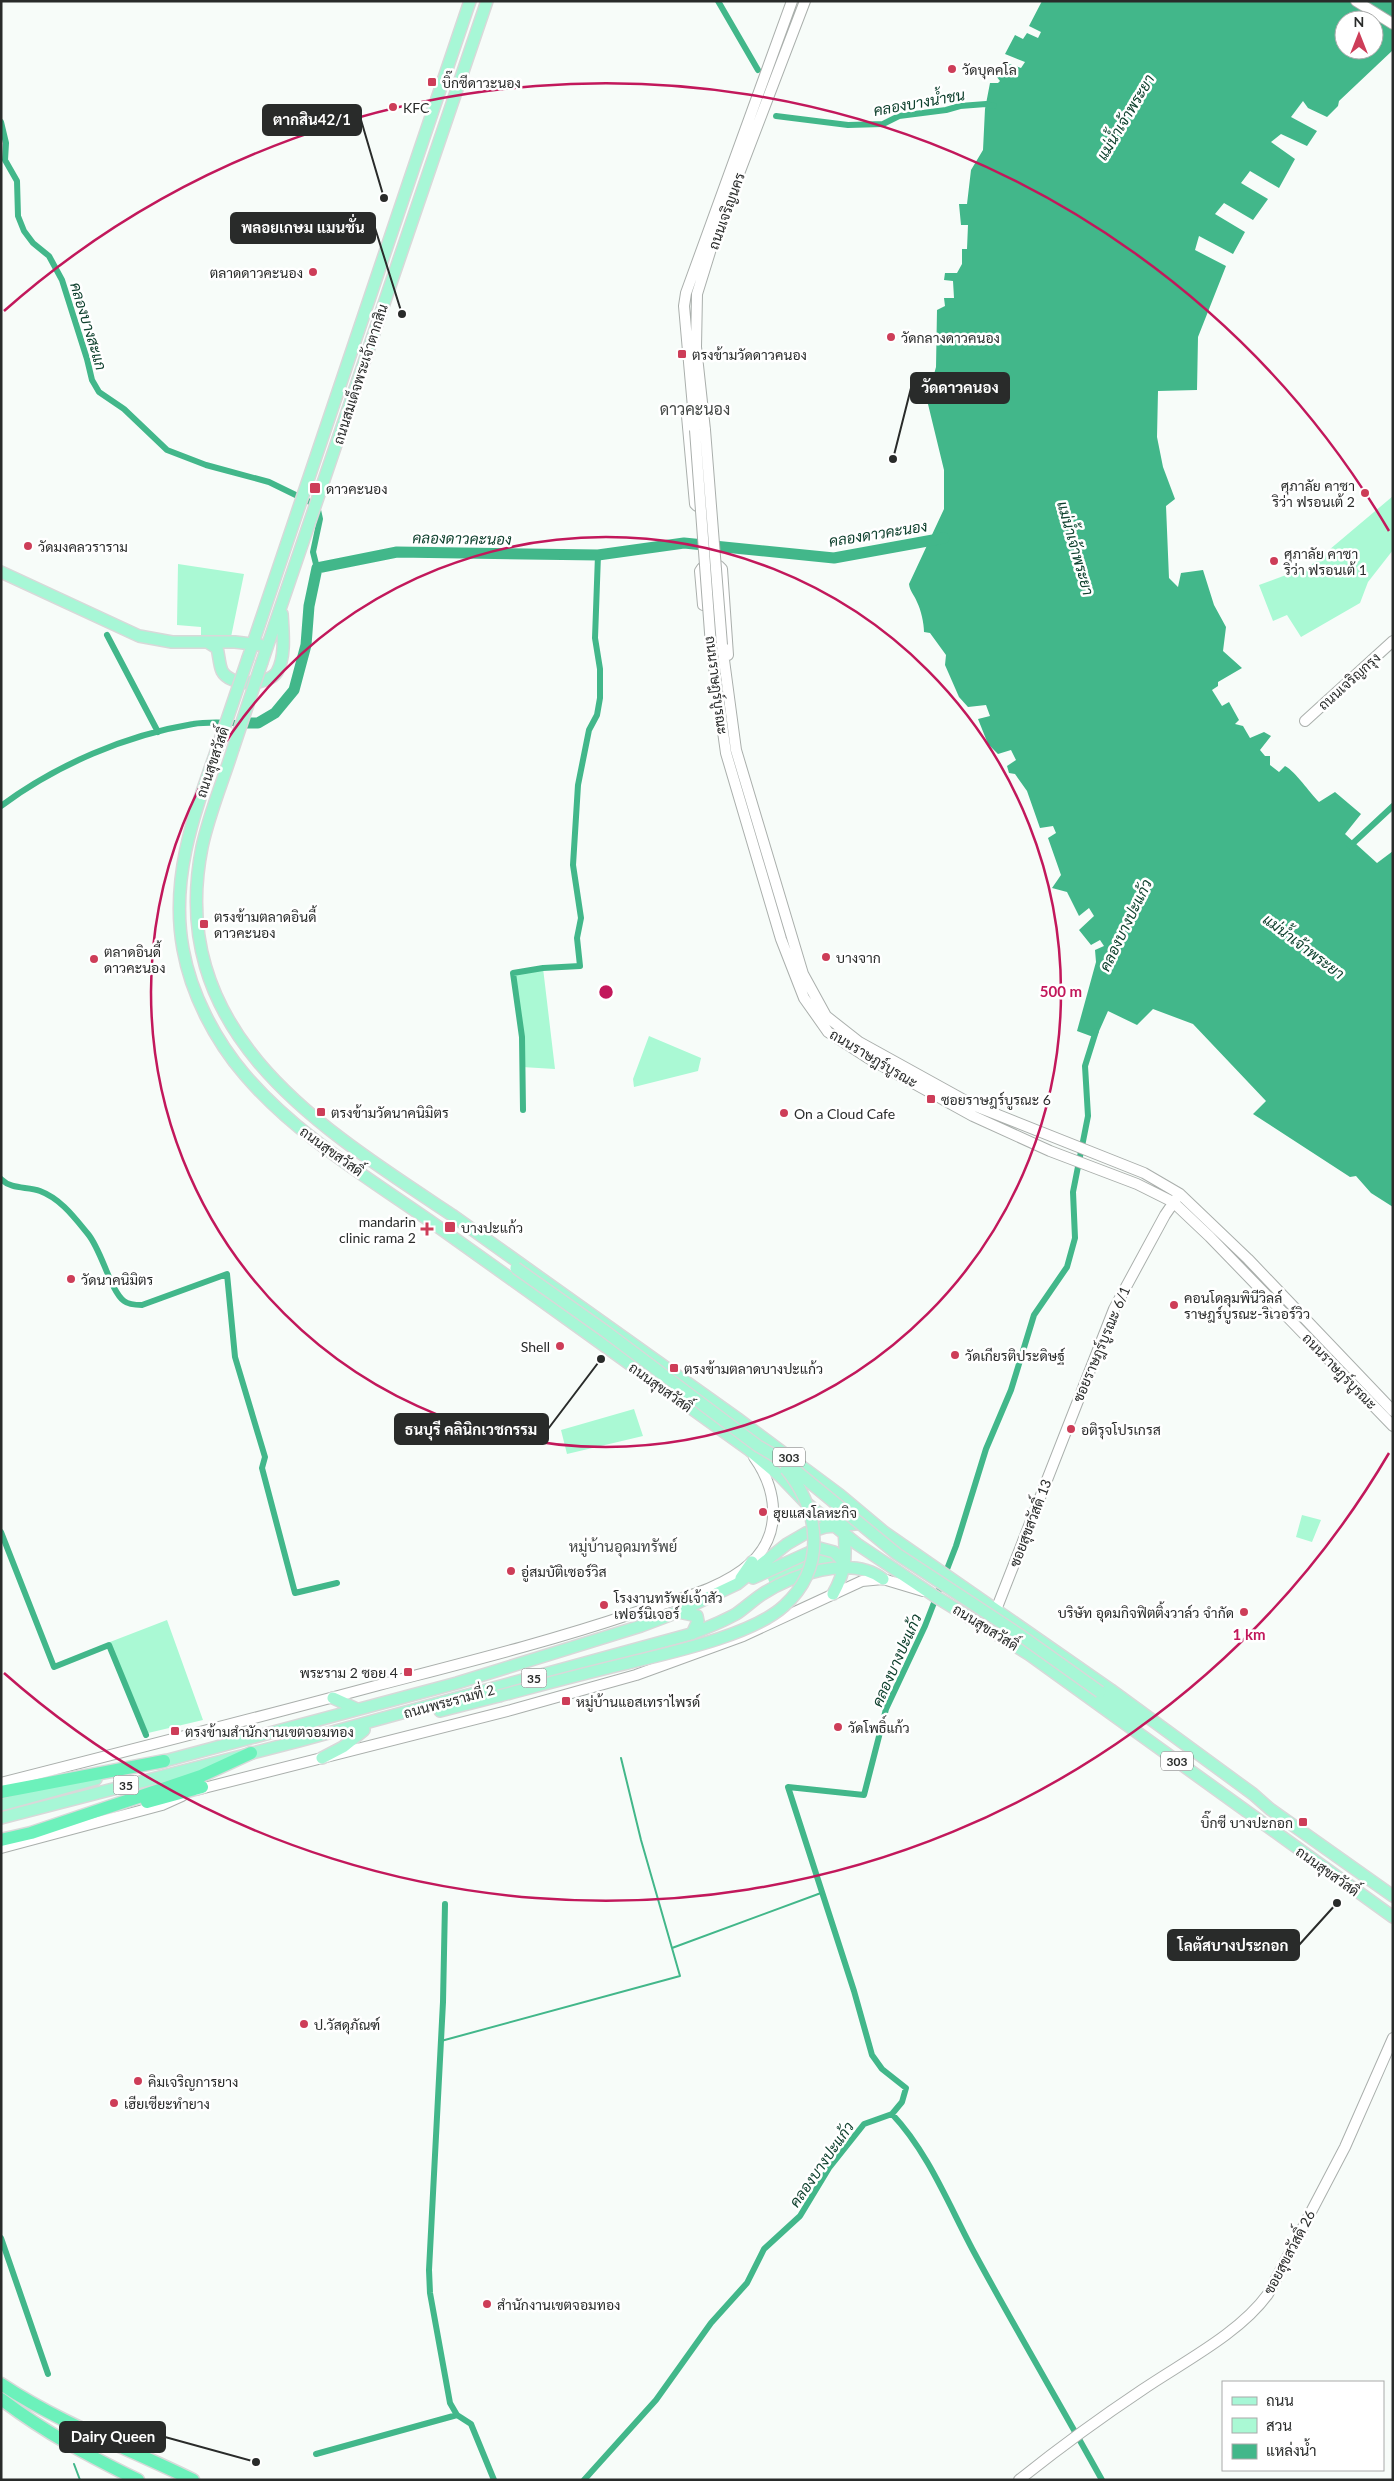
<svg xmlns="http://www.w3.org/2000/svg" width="1394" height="2481" viewBox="0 0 1394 2481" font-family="Lato,Sarabun,sans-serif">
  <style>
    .green { fill: #aaf9d4 }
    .water { fill: #42b78a; fill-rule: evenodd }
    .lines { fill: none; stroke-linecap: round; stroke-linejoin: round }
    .stream { stroke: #42b78a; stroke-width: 2 }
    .canal { stroke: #42b78a; stroke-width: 6 }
    .river { stroke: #42b78a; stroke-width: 11 }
    .secondary-casing { stroke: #aaafac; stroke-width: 12 }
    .primary-casing { stroke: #d8d9d9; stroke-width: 14 }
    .highway-casing { stroke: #d8d9d9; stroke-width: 15 }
    .secondary { stroke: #fff; stroke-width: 10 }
    .primary { stroke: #a7f7d6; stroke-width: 11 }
    .highway { stroke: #6cf1bb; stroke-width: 12 }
    .secondary-bridge-casing { stroke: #aaafac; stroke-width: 12; stroke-linecap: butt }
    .primary-bridge-casing { stroke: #d8d9d9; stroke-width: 14; stroke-linecap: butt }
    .secondary-bridge { stroke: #fff; stroke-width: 10 }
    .primary-bridge { stroke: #a7f7d6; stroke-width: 11 }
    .ring { fill: none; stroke: #c2185b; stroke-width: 2.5 }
    .poi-dot { fill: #cd3d58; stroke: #fff; stroke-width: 2 }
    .labels { text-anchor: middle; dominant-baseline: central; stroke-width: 5; stroke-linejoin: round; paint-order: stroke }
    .shield { fill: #fff; stroke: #696b6a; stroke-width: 1 }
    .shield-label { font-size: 12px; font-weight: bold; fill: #292b2a }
    .poi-label { font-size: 14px; fill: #292b2a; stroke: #fff; text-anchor: start }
    .street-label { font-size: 14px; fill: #292b2a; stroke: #fff }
    .water-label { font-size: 15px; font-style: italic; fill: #0f412e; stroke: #fff }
    .neighbourhood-label { font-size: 15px; fill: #434745; stroke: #fff }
    .quarter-label { font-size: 16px; fill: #434745; stroke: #fff }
    .centre { fill: #c2185b; stroke: #fff; stroke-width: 2.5 }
    .ring-label { font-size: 15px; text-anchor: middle; font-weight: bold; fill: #c2185b; stroke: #fff; stroke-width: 5; stroke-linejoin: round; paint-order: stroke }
    .leader { fill: none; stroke: #292b2a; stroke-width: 2 }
    .callout-dot { fill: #292b2a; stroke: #fff; stroke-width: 2 }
    .callout { fill: #292b2a; stroke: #292b2a; stroke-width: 2 }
    .callout-label { font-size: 15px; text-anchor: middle; font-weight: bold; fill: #fff }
  </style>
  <rect width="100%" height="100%" fill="#f7fcf9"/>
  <!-- green -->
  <path class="green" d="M 1393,496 L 1393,550 L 1368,582 L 1360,603 L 1301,637 L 1287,615 L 1273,621 L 1259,585 L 1310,566 Z
    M 178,564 L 244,574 L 231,637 L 201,637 L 201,627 L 177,625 Z
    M 543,968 L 555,1069 L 522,1067 L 521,1023 L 513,973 Z
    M 649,1036 L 701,1058 L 698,1071 L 634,1087 L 633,1079 Z
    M 634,1409 L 643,1436 L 567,1454 L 561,1430 Z
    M 1302,1515 L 1321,1520 L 1312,1542 L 1296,1537 Z
    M 822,1552 L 834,1559 L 836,1563 L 770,1584 L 767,1576 Z
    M 167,1620 L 203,1720 L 148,1733 L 110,1642 Z"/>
  <!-- water -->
  <path class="water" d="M 1042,1 L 1393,1 L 1393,50 L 1339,101 L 1338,106 L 1327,117 L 1308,108 L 1303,101 L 1291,117 L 1317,131 L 1307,146 L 1281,134 L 1271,142 L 1295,159 L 1279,188 L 1250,171 L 1241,183 L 1268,199 L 1253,220 L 1224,203 L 1215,214 L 1245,232 L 1233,254 L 1199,236 L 1195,250 L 1226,266 L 1198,337 L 1197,390 L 1158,391 L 1157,437 L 1163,467 L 1175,499 L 1166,506 L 1169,578 L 1178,587 L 1181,573 L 1203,570 L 1214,605 L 1226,627 L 1223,651 L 1242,668 L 1218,682 L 1218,686 L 1212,690 L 1222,706 L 1229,702 L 1239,720 L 1235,724 L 1243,726 L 1250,738 L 1264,732 L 1271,736 L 1260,750 L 1265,756 L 1270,756 L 1270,765 L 1279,772 L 1285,766 C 1296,772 1309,792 1319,802 L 1335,792 L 1361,814 L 1345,834 L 1377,863 L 1393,851 L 1393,1207 L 1371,1193 L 1356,1176 L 1350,1177 L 1253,1114 L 1266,1101 L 1193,1024 L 1153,1009 L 1137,1025 L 1108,1011 L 1096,1038 L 1077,1031 L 1096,962 L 1095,950 L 1104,946 L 1100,940 L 1091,945 L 1079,930 L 1094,916 L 1089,908 L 1079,916 L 1067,892 L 1052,888 L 1061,875 L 1048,838 L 1056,833 L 1053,826 L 1040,828 L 1027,791 L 1015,774 L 1009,773 L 1007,766 L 1016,760 L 1011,750 L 998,754 L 988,744 L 978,719 L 990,716 L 986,705 L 968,707 L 959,697 L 945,665 L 946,655 L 930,633 L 924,632 C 924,623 921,610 917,602 C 914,594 910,592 909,584 L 944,509 L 944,470 L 927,400 L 936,367 L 937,310 L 945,306 L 944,298 L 954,298 L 953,281 L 944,280 L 945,273 L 957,273 L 962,264 L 962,249 L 967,249 L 968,225 L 961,225 L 959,204 L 967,204 L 971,170 L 983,150 L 985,109 L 990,83 L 998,83 L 1000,81 L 996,76 L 1004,70 L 1004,62 L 1021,68 L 1025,62 L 1005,54 L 1015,35 L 1023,39 L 1027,33 L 1038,38 L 1041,32 L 1029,26 ZM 1344,20 L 1374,20 L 1374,50 L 1344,50 Z"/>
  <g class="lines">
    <!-- stream -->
    <path class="stream" d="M 672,1948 L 821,1893
      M 441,2041 L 680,1976 L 641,1840 L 621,1758
      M 74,2464 L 80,2480"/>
    <!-- canal -->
    <path class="canal" d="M 718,1 L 758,70
      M 776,116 L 848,125 L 883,124 L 899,116 L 946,110 L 960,106 L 986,104 L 994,106
      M 1,122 L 6,143 L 5,160 L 17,181 L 18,216 L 24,231 L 33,243 L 49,256 L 62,280 L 87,359 L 92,380 L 99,392 L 124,409 L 167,450 L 206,465 L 269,482 L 310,502 L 318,510 L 320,519 L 313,552 L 317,568
      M 107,635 L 158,732
      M 1,806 C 56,765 126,735 193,724 C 209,721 226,723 242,723
      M 1350,846 L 1393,806
      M 523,1110 L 522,1037 L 513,973 L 543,968 L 580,966 L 577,938 L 581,918 L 573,865 L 578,785 L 589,730 L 597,715 L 600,698 L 600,669 L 595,638 L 598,555
      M 1,1179 C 12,1190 27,1186 40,1191 C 61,1199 74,1217 88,1234 C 102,1251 110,1290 124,1301 C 129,1305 136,1305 142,1305 L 227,1274 L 235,1357 L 265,1457 L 262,1468 L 295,1593 L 337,1583
      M 1,1532 L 54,1667 L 109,1645 L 146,1735
      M 445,1904 L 443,2002 L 429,2270 L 430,2293 L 450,2403 L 457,2415 L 471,2424 L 494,2480
      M 892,2114 C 929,2153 950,2208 975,2254 C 1016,2330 1060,2404 1102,2480
      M 1,2238 L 48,2374
      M 316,2454 L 457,2415
      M 584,2480 L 656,2400 L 711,2323 L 747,2283 L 764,2249 L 800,2216 L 829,2168 L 864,2124 L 892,2114 L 902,2102 L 906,2088 L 882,2069 L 872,2055 L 854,1991 L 788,1787 L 864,1795 L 886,1709 L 925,1626 L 956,1546 L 986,1449 L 1011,1390 L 1034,1315 L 1067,1267 L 1075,1238 L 1073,1192 L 1088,1116 L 1085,1066 L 1096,1031"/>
    <!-- river -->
    <path class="river" d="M 242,723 L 258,723 L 275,713 L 294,690 L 306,645 L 309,606 L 317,568 L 397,552 L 598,555 L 684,543 L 834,558 L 944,538"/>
    <defs>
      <path id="secondary" d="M 1356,1 L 1393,24
        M 687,416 L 695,504 L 697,506 L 709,505
        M 695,430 L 684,306 L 686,293 L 792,1
        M 705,430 L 696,347 L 697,294 L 714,239 L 805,1
        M 703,605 L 700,571 L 702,568 L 719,566 L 722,569 L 728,655
        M 722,645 L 736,750 L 803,974 L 826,1016 L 859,1042 L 973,1105 L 1144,1173 L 1180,1194 L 1248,1259 L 1393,1411
        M 711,646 L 726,753 L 781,939 L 804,998 L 828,1032 L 868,1058 L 973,1116 L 1050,1151 L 1137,1184 L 1173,1202 L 1210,1237 L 1393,1426
        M 1305,721 L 1393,641
        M 996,1610 L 1114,1309 L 1165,1215 L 1176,1199
        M 1,1783 C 127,1751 253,1719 379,1685 C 463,1663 548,1642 631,1614 C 671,1600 719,1592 751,1563 C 783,1533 777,1489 754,1457
        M 196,1790 L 511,1710 L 636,1675 L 743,1636 L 862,1581 L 883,1579 L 923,1591
        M 1,1848 L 162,1805 L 182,1796
        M 1019,2480 C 1059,2448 1100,2418 1142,2390 C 1183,2362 1239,2334 1268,2294 L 1345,2147 L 1393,2038"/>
      <path id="primary" d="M 1,572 L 139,636 L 172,642 L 235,642 L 260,645
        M 209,643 L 217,648 C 219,655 219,664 222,671 C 230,687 268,686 277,672 C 286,657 283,631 282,614
        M 248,658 L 470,1
        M 262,662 L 487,1
        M 217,749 C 194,814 170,878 183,949 C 191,994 215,1040 245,1075 C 298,1137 372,1180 437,1226 C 541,1300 645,1375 748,1449 L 780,1476 L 805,1502 L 857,1544 L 933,1595 L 1030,1655 L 1393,1917
        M 233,749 C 223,781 209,814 202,847 C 165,1033 319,1127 452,1215 L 738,1419 L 840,1495 L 884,1532 L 1111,1690 L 1253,1794 L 1270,1809 L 1393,1896
        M 741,1578 L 752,1562
        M 753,1578 L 819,1548 L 834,1552 L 845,1563
        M 833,1594 C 847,1569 846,1557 844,1529
        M 678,1612 L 697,1616 L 698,1621 L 692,1634
        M 1100,1692 L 1139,1720
        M 333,1698 L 357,1709
        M 440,1711 L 499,1696
        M 322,1758 L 343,1747 L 364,1730
        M 157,1763 L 457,1683 L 641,1626 L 678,1612 L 737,1584 L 787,1544 L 806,1533 L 825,1527 L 865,1523
        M 1,1805 L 96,1779
        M 1,1818 L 299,1741 L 691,1634 C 706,1628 722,1622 736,1614 C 745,1608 752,1601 761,1595 C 791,1575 851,1554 883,1579"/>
      <path id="highway" d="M 1,1792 L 164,1761
        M 147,1802 L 202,1787
        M 1,1840 L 31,1833 L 201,1776 L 251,1753
        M 1,2384 C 61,2424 128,2448 193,2480
        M 1,2399 C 46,2433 87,2455 138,2480"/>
    </defs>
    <!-- secondary casing -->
    <use href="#secondary" class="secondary-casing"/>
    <!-- primary casing -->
    <use href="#primary" class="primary-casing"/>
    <!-- highway casing -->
    <use href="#highway" class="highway-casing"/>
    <!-- secondary -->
    <use href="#secondary" class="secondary"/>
    <!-- primary -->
    <use href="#primary" class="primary"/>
    <!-- highway -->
    <use href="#highway" class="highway"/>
    <defs>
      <path id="secondary-bridge" d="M 695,430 L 711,646
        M 705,430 L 722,645"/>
      <path id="primary-bridge" d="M 217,749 L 248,658
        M 233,749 L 262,662
        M 516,1268 L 605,1331 L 758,1446 L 784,1461 L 897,1554 L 1020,1635 L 1100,1692
        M 499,1696 C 541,1685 582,1674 624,1664 C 668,1653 751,1636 784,1606 C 827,1567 820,1511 786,1469"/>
    </defs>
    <!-- secondary-bridge casing -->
    <use href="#secondary-bridge" class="secondary-bridge-casing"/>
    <!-- primary-bridge casing -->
    <use href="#primary-bridge" class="primary-bridge-casing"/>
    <!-- secondary-bridge -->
    <use href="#secondary-bridge" class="secondary-bridge"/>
    <!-- primary-bridge -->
    <use href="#primary-bridge" class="primary-bridge"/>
  </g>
  <!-- distance rings -->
  <g class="ring">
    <circle cx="606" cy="992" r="455"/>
    <path d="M1389 1453A909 909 0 0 1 4 1673M4 311A909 909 0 0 1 1389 531"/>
  </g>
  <!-- markers -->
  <g class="poi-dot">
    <circle cx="952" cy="69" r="5"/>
    <rect x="427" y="77" width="10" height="10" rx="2.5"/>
    <circle cx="393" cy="107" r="5"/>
    <circle cx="313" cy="272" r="5"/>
    <circle cx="891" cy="337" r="5"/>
    <rect x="677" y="349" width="10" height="10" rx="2.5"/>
    <rect x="309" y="482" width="12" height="12" rx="2.5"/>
    <circle cx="1365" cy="493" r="5"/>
    <circle cx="28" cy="546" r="5"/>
    <circle cx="1274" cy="561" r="5"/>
    <rect x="199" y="919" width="10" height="10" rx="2.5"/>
    <circle cx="826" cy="957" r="5"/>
    <circle cx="94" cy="959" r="5"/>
    <rect x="926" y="1094" width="10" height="10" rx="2.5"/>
    <rect x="316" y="1107" width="10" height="10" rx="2.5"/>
    <circle cx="784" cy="1113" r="5"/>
    <rect x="444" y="1221" width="12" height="12" rx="2.5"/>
    <path d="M424.5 1221.5h5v5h5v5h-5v5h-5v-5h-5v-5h5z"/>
    <circle cx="71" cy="1279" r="5"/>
    <circle cx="1174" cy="1305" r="5"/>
    <circle cx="560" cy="1346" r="5"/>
    <circle cx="955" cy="1355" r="5"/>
    <rect x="669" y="1363" width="10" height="10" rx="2.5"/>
    <circle cx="1071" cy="1429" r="5"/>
    <circle cx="763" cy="1512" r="5"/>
    <circle cx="511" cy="1571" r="5"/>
    <circle cx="604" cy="1605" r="5"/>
    <circle cx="1244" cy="1612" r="5"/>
    <rect x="403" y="1667" width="10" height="10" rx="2.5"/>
    <rect x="561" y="1696" width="10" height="10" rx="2.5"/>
    <circle cx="838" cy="1727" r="5"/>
    <rect x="170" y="1726" width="10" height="10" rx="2.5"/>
    <rect x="1298" y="1817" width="10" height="10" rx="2.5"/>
    <circle cx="304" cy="2024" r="5"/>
    <circle cx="138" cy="2081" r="5"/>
    <circle cx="114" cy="2103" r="5"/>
    <circle cx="487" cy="2304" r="5"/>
  </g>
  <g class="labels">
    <!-- shield labels -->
    <g class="shield">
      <rect x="773" y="1447.5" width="32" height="19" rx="4"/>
      <rect x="521.5" y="1668.5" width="25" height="19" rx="4"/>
      <rect x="1161" y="1751.5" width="32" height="19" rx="4"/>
      <rect x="113.5" y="1775.5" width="25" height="19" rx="4"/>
    </g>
    <g class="shield-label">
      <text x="789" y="1457">303</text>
      <text x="534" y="1678">35</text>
      <text x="1177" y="1761">303</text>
      <text x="126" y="1785">35</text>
    </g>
    <!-- poi labels -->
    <g class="poi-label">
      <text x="962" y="69">วัดบุคคโล</text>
      <text x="442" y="82">บิ๊กซีดาวะนอง</text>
      <text x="403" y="107">KFC</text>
      <text x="303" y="272" text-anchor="end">ตลาดดาวคะนอง</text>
      <text x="901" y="337">วัดกลางดาวคนอง</text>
      <text x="692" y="354">ตรงข้ามวัดดาวคนอง</text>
      <text x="1355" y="485" text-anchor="end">ศุภาลัย คาซา<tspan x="1355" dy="16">ริว่า ฟรอนเต้ 2</tspan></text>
      <text x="326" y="488">ดาวคะนอง</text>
      <text x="38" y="546">วัดมงคลวราราม</text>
      <text x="1284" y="553">ศุภาลัย คาซา<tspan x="1284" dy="16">ริว่า ฟรอนเต้ 1</tspan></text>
      <text x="214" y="916">ตรงข้ามตลาดอินดี้<tspan x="214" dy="16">ดาวคะนอง</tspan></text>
      <text x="104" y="951">ตลาดอินดี้<tspan x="104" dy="16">ดาวคะนอง</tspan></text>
      <text x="836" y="957">บางจาก</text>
      <text x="941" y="1099">ซอยราษฎร์บูรณะ 6</text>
      <text x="331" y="1112">ตรงข้ามวัดนาคนิมิตร</text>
      <text x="794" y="1113">On a Cloud Cafe</text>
      <text x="416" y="1221" text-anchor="end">mandarin<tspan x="416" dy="16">clinic rama 2</tspan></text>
      <text x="461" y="1227">บางปะแก้ว</text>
      <text x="81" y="1279">วัดนาคนิมิตร</text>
      <text x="1184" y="1297">คอนโดลุมพินีวิลล์<tspan x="1184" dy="16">ราษฎร์บูรณะ-ริเวอร์วิว</tspan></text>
      <text x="550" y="1346" text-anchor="end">Shell</text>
      <text x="965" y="1355">วัดเกียรติประดิษฐ์</text>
      <text x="684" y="1368">ตรงข้ามตลาดบางปะแก้ว</text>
      <text x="1081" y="1429">อติรุจโปรเกรส</text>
      <text x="773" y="1512">ฮุยแสงโลหะกิจ</text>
      <text x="521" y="1571">อู่สมบัติเซอร์วิส</text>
      <text x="614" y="1597">โรงงานทรัพย์เจ้าสัว<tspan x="614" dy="16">เฟอร์นิเจอร์</tspan></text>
      <text x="1234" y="1612" text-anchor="end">บริษัท อุดมกิจฟิตติ้งวาล์ว จำกัด</text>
      <text x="398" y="1672" text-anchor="end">พระราม 2 ซอย 4</text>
      <text x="576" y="1701">หมู่บ้านแอสเทราไพรด์</text>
      <text x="848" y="1727">วัดโพธิ์แก้ว</text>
      <text x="185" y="1731">ตรงข้ามสำนักงานเขตจอมทอง</text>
      <text x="1293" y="1822" text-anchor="end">บิ๊กซี บางปะกอก</text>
      <text x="314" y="2024">ป.วัสดุภัณฑ์</text>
      <text x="148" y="2081">คิมเจริญการยาง</text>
      <text x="124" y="2103">เฮียเซียะทำยาง</text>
      <text x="497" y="2304">สำนักงานเขตจอมทอง</text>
    </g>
    <!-- street labels -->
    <g class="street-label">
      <text transform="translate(726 211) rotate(-70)">ถนนเจริญนคร</text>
      <text transform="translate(360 374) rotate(-72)">ถนนสมเด็จพระเจ้าตากสิน</text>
      <text transform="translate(1349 681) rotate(-42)">ถนนเจริญกรุง</text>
      <text transform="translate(717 685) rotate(83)">ถนนราษฎร์บูรณะ</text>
      <text transform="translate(212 762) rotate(-71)">ถนนสุขสวัสดิ์</text>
      <text transform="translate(874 1058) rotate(31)">ถนนราษฎร์บูรณะ</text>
      <text transform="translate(332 1151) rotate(36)">ถนนสุขสวัสดิ์</text>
      <text transform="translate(1101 1344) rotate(-67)">ซอยราษฎร์บูรณะ 6/1</text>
      <text transform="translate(1340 1371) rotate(46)">ถนนราษฎร์บูรณะ</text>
      <text transform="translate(661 1387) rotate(36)">ถนนสุขสวัสดิ์</text>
      <text transform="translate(1030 1523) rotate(-69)">ซอยสุขสวัสดิ์ 13</text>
      <text transform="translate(986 1627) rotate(32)">ถนนสุขสวัสดิ์</text>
      <text transform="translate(449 1701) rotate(-15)">ถนนพระรามที่ 2</text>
      <text transform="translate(1328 1871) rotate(36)">ถนนสุขสวัสดิ์</text>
      <text transform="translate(1289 2252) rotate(-62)">ซอยสุขสวัสดิ์ 26</text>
    </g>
    <!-- water labels -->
    <g class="water-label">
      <text transform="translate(919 102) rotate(-10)">คลองบางน้ำชน</text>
      <text transform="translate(1125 117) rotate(-59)">แม่น้ำเจ้าพระยา</text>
      <text transform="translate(89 326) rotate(73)">คลองบางสะแก</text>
      <text transform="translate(878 533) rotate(-9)">คลองดาวคะนอง</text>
      <text transform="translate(462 538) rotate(1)">คลองดาวคะนอง</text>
      <text transform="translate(1076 548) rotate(74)">แม่น้ำเจ้าพระยา</text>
      <text transform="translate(1125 925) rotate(-64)">คลองบางปะแก้ว</text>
      <text transform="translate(1304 946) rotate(37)">แม่น้ำเจ้าพระยา</text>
      <text transform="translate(896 1660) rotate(-66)">คลองบางปะแก้ว</text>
      <text transform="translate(821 2164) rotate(-55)">คลองบางปะแก้ว</text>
    </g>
    <!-- neighbourhood labels -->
    <g class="neighbourhood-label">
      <text x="623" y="1546">หมู่บ้านอุดมทรัพย์</text>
    </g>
    <!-- quarter labels -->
    <g class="quarter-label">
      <text x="695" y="408">ดาวคะนอง</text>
    </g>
  </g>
  <circle cx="606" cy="992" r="8" class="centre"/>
  <g class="ring-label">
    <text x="1061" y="997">500 m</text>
    <text x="1249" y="1640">1 km</text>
  </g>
  <!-- callouts -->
  <path class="leader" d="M384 198L361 120M402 314L375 228M893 459L911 388M601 1359L548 1429M1337 1903L1299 1945M256 2462L165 2437"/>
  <g class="callout-dot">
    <circle cx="384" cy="198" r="5"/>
    <circle cx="402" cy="314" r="5"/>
    <circle cx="893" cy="459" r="5"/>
    <circle cx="601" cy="1359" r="5"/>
    <circle cx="1337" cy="1903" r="5"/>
    <circle cx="256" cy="2462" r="5"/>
  </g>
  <g class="callout">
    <rect x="263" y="105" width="98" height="30" rx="5"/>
    <rect x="231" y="213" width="144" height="30" rx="5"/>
    <rect x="911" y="373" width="98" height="30" rx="5"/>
    <rect x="395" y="1414" width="153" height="30" rx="5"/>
    <rect x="1168" y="1930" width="131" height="30" rx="5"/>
    <rect x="60" y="2422" width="105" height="30" rx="5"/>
  </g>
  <g class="callout-label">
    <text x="312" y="125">ตากสิน42/1</text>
    <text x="303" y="233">พลอยเกษม แมนชั่น</text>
    <text x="960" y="393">วัดดาวคนอง</text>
    <text x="471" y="1435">ธนบุรี คลินิกเวชกรรม</text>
    <text x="1233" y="1951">โลตัสบางประกอก</text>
    <text x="113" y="2442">Dairy Queen</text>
  </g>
  <!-- border -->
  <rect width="1394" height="2481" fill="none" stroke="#292b2a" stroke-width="5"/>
  <!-- legend -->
  <rect x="1222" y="2381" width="162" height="90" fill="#ffffff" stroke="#a9aaaa"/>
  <rect x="1232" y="2397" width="25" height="8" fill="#a7f7d6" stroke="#a9aaaa"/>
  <text x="1266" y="2406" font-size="15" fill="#292b2a">ถนน</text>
  <rect x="1232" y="2418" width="25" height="15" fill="#aaf9d4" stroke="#a9aaaa"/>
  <text x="1266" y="2431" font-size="15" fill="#292b2a">สวน</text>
  <rect x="1232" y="2444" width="25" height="15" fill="#42b78a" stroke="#a9aaaa"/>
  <text x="1266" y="2456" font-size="15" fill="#292b2a">แหล่งน้ำ</text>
  <!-- north arrow -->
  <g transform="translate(1359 35)"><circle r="24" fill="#ffffff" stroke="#a9aaaa"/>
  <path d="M0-4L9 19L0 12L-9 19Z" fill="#cd3d58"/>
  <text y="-8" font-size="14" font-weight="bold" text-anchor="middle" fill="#292b2a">N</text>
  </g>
</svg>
